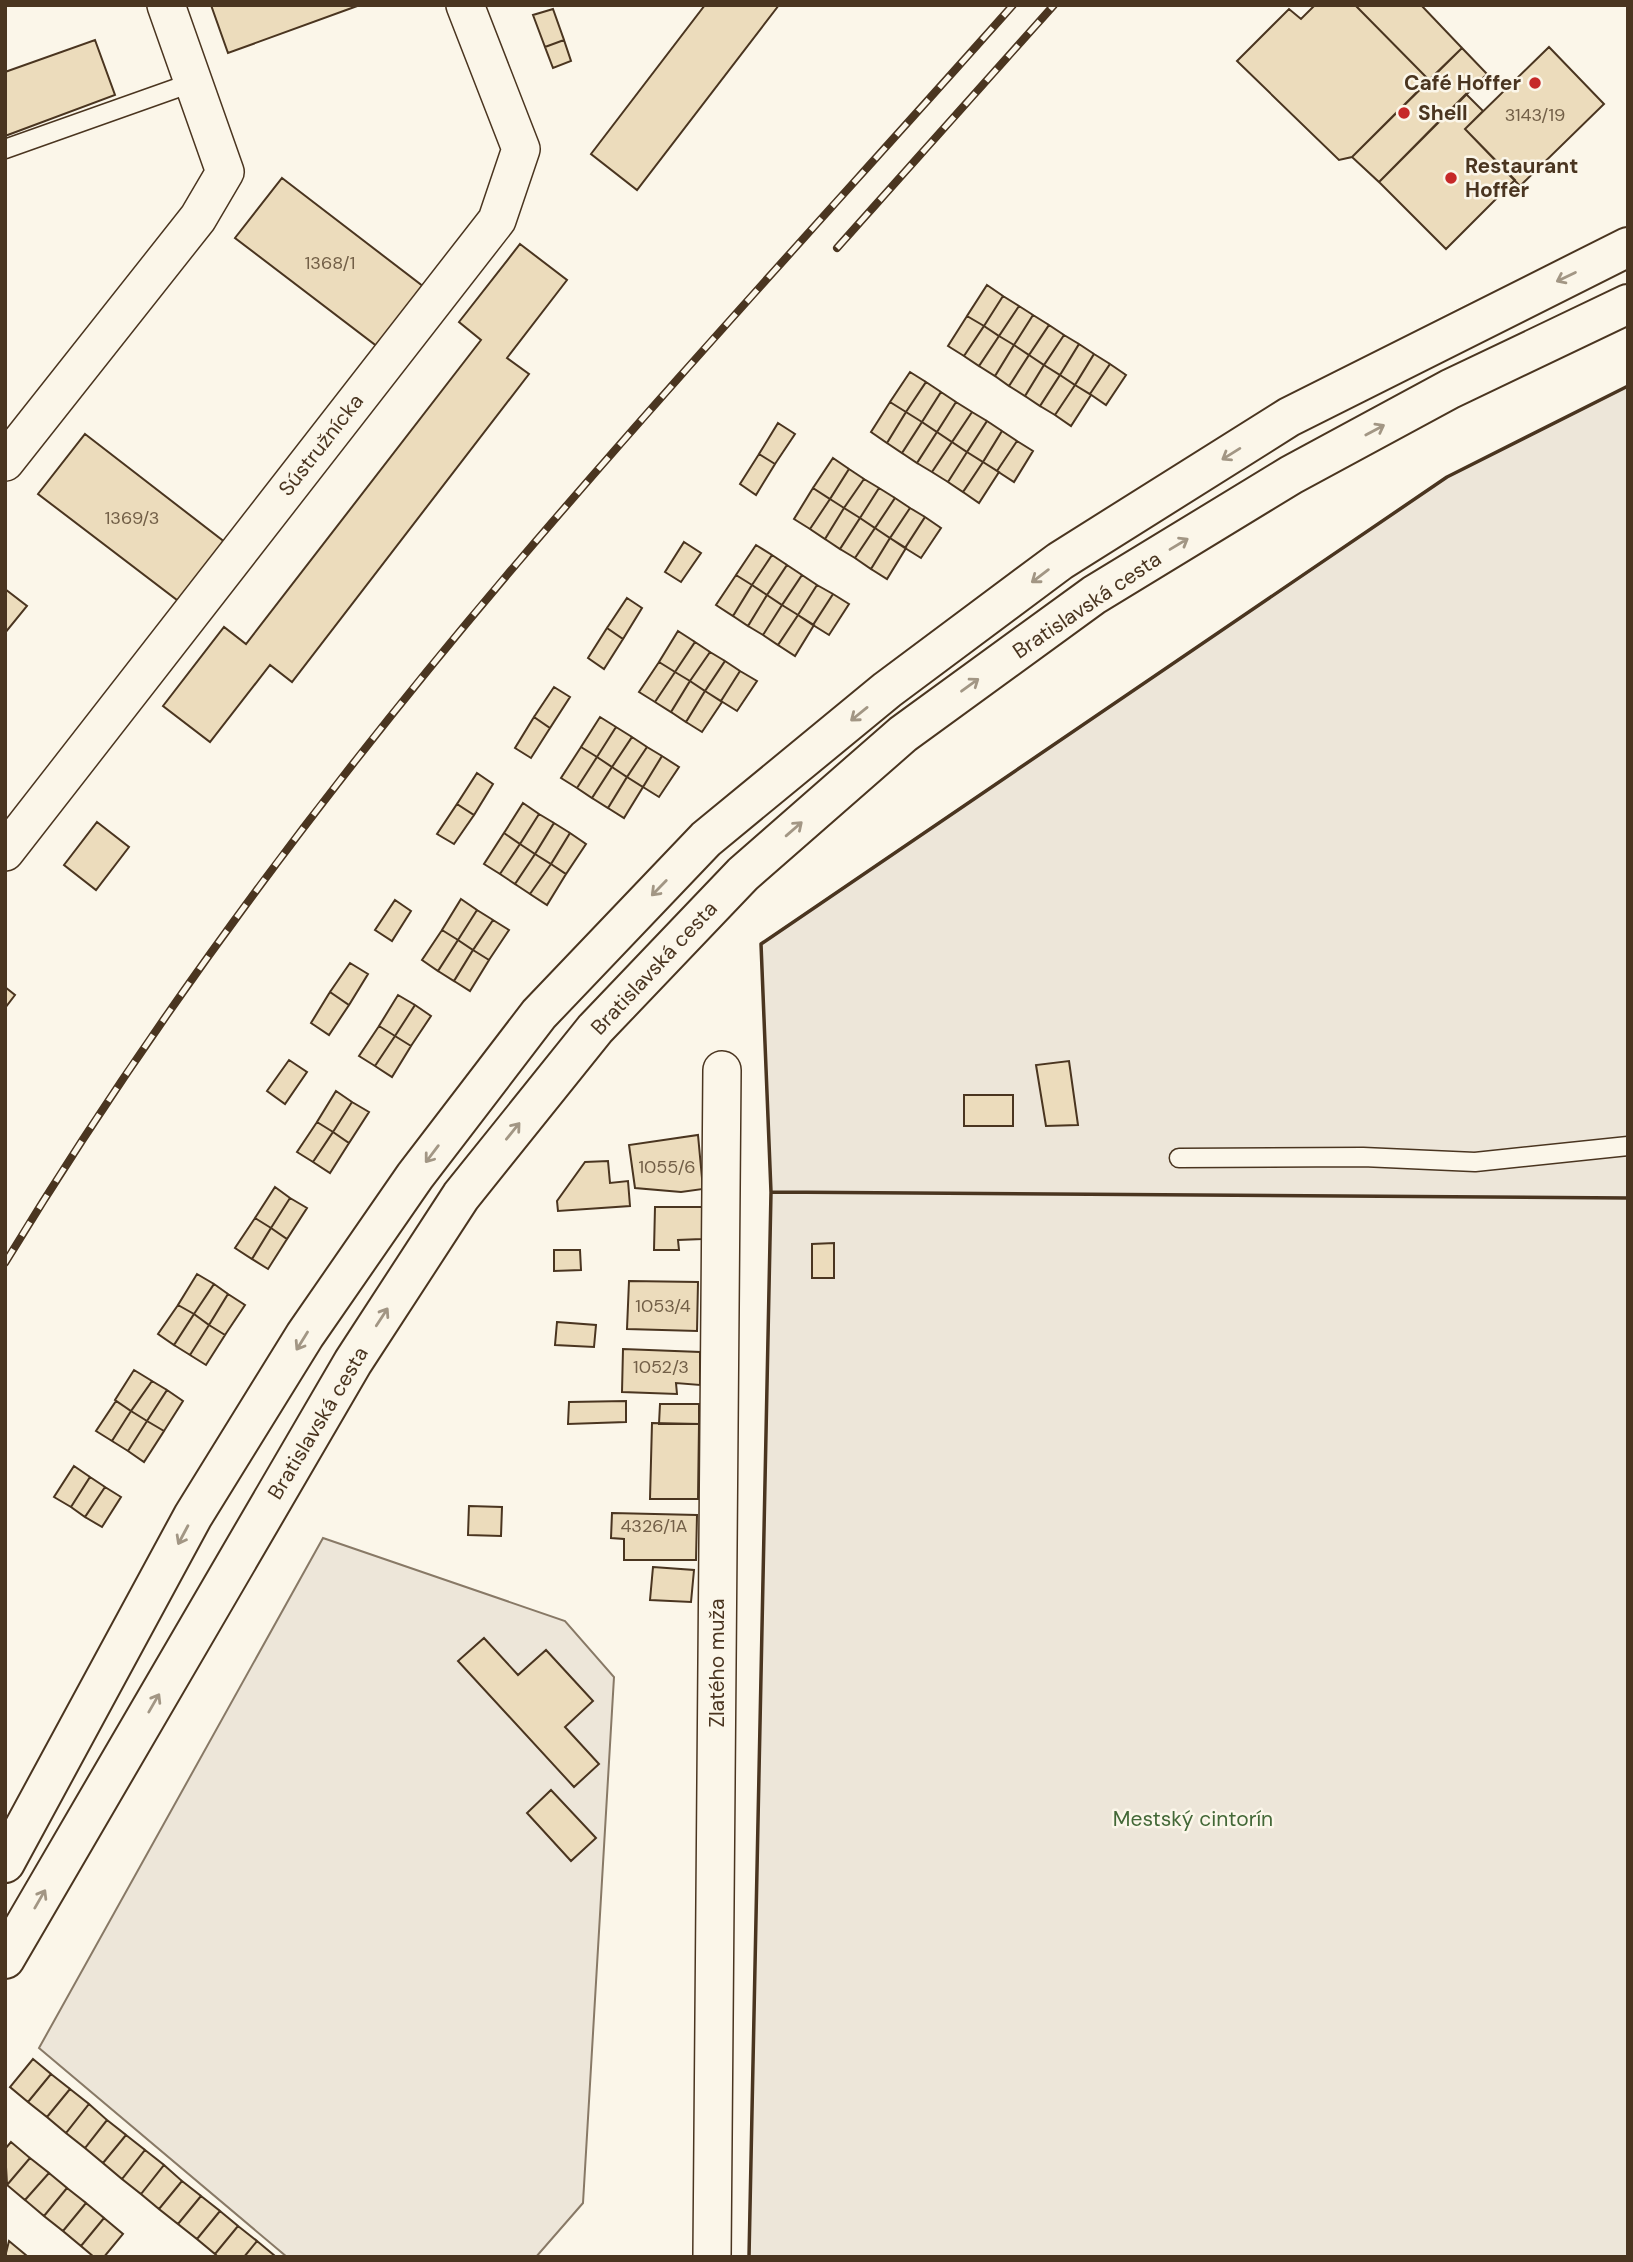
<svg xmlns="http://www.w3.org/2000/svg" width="1633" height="2262" viewBox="0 0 1633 2262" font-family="'DM Sans',sans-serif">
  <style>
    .green { fill: #ede6d9; stroke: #887966; stroke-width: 2 }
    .building { fill: #ecdcbc; stroke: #4a3520; stroke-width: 2 }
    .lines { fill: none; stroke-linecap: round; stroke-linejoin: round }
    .service-casing { stroke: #4a3520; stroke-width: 21 }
    .minor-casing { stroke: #4a3520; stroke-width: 40 }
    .primary-casing { stroke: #4a3520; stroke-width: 42 }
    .service { stroke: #fbf6e9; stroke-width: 18 }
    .minor { stroke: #fbf6e9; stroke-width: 37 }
    .primary { stroke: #fbf6e9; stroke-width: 38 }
    .rail-casing { stroke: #4a3520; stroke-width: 8 }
    .rail { stroke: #fbf6e9; stroke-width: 5; stroke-dasharray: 16; stroke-linecap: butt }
    .wall { stroke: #4a3520; stroke-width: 3.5 }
    .oneway { stroke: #a29684 }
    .poi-dot { fill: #c62828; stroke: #fbf6e9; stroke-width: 2.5 }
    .labels { text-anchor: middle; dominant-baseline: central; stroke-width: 5; stroke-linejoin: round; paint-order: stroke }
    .number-label { font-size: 18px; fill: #725f47 }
    .poi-label { font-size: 21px; font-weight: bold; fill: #4a3520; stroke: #fbf6e9; text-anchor: start }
    .street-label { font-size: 21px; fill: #4a3520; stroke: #fbf6e9 }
    .park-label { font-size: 21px; fill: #436837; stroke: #fbf6e9 }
  </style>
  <rect width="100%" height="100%" fill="#fbf6e9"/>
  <!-- green -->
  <path class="green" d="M 1628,386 L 1628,2257 L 749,2257 L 771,1193 L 761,944 L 1447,477 Z
    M 323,1538 L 565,1621 L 614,1677 L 583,2203 L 536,2257 L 287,2257 L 39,2048 Z"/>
  <!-- building -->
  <path class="building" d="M 211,5 L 360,5 L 228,53 Z
    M 779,5 L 637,190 L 591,154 L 705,5 Z
    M 1315,5 L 1355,5 L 1429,80 L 1352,157 L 1339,160 L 1237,61 L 1289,9 L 1301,19 Z
    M 1355,5 L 1421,5 L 1462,48 L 1429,80 Z
    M 553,9 L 564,40 L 545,47 L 533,15 Z
    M 95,40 L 115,95 L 5,136 L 5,72 Z
    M 564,40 L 571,61 L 553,68 L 545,47 Z
    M 1549,47 L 1604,104 L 1520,186 L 1465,129 Z
    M 1462,48 L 1487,74 L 1379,182 L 1352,157 Z
    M 1466,94 L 1483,111 L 1465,129 L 1515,180 L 1446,249 L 1379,182 Z
    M 282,178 L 424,287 L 378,347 L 235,238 Z
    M 520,244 L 567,280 L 507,358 L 529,374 L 292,682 L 270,665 L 210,742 L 163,706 L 224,627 L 246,644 L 481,340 L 459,322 Z
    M 987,285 L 1003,296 L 984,326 L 967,316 Z
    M 1003,296 L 1019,306 L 999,336 L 984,326 Z
    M 1019,306 L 1033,315 L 1014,345 L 999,336 Z
    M 1033,315 L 1049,325 L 1029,355 L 1014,345 Z
    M 967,316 L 984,326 L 964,356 L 948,346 Z
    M 1049,325 L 1064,335 L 1044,365 L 1029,355 Z
    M 984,326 L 999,336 L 979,366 L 964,356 Z
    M 1064,335 L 1079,344 L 1060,375 L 1044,365 Z
    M 999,336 L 1014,345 L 995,376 L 979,366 Z
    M 1079,344 L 1094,354 L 1075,385 L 1060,375 Z
    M 1014,345 L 1029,355 L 1009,386 L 995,376 Z
    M 1094,354 L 1110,364 L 1090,394 L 1075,385 Z
    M 1029,355 L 1044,365 L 1025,396 L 1009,386 Z
    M 1110,364 L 1126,375 L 1106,405 L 1090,394 Z
    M 1044,365 L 1060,375 L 1040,406 L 1025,396 Z
    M 910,372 L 926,382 L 906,412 L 890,402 Z
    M 1060,375 L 1075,385 L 1055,415 L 1040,406 Z
    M 926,382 L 941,392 L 922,422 L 906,412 Z
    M 1075,385 L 1091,395 L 1071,426 L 1055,415 Z
    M 941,392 L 956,402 L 937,432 L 922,422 Z
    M 890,402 L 906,412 L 887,443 L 871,432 Z
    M 956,402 L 972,412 L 952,442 L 937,432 Z
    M 906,412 L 922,422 L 902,453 L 887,443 Z
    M 972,412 L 987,421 L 967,452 L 952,442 Z
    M 987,421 L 1002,431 L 983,462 L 967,452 Z
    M 922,422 L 937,432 L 917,463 L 902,453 Z
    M 778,423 L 795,434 L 775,464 L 759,454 Z
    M 1002,431 L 1017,441 L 997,471 L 983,462 Z
    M 937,432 L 952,442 L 932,472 L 917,463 Z
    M 85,434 L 226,543 L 181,603 L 38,494 Z
    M 1017,441 L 1033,451 L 1014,482 L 997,471 Z
    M 952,442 L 967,452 L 948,482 L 932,472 Z
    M 967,452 L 983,462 L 963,492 L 948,482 Z
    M 759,454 L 775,464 L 756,495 L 740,484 Z
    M 833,458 L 849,469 L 830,499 L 813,488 Z
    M 983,462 L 999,472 L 979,503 L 963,492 Z
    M 849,469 L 864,479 L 844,508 L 830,499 Z
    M 864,479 L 879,488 L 860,518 L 844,508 Z
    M 813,488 L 830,499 L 810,529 L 794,519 Z
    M 879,488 L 895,498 L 875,528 L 860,518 Z
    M 895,498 L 910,508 L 890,538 L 875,528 Z
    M 830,499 L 844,508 L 825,539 L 810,529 Z
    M 844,508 L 860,518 L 840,549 L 825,539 Z
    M 910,508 L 925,517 L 905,548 L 890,538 Z
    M 925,517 L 941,528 L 921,558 L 905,548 Z
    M 860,518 L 875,528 L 855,558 L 840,549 Z
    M 875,528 L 890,538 L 871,569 L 855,558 Z
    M 890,538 L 906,548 L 887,579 L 871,569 Z
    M 684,542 L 701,553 L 681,582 L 665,572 Z
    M 756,545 L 772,555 L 752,585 L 736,575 Z
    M 772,555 L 787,565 L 767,595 L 752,585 Z
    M 787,565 L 802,575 L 782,605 L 767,595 Z
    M 736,575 L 752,585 L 733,616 L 716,605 Z
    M 802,575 L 817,585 L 798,615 L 782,605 Z
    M 752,585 L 767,595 L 748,626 L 733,616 Z
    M 817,585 L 833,594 L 813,625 L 798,615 Z
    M 5,589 L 27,606 L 5,633 Z
    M 833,594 L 849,604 L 829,635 L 813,625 Z
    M 767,595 L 782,605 L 763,635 L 748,626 Z
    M 627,598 L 642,608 L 623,639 L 607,628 Z
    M 782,605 L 798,615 L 778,645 L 763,635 Z
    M 798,615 L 814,625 L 795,656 L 778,645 Z
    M 607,628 L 623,639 L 604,669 L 588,658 Z
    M 678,631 L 695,642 L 675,672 L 659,662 Z
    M 695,642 L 710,652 L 690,681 L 675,672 Z
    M 710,652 L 725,661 L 705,691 L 690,681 Z
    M 725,661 L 740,671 L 721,701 L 705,691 Z
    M 659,662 L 675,672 L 655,702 L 639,692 Z
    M 740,671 L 757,681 L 737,711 L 721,701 Z
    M 675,672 L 690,681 L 671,712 L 655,702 Z
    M 690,681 L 705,691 L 686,722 L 671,712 Z
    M 554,687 L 570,697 L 550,728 L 534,717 Z
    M 705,691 L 722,702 L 702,732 L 686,722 Z
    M 534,717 L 550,728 L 531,758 L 515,748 Z
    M 600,717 L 616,727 L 597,757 L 581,747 Z
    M 616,727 L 632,737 L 612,767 L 597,757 Z
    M 632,737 L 647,747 L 627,777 L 612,767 Z
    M 581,747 L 597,757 L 577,788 L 561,778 Z
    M 647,747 L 662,756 L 643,787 L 627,777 Z
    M 662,756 L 679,767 L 659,797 L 643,787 Z
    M 597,757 L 612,767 L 592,798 L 577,788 Z
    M 612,767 L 627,777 L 608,808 L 592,798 Z
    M 477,773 L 493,784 L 474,815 L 457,804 Z
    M 627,777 L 643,787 L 624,818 L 608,808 Z
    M 523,803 L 539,814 L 520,844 L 504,833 Z
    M 457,804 L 474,815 L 454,844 L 437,834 Z
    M 539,814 L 554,823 L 535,854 L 520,844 Z
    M 97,822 L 129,847 L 96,890 L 64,865 Z
    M 554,823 L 570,833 L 551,864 L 535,854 Z
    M 504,833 L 520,844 L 500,874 L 484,864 Z
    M 570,833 L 586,844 L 566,874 L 551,864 Z
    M 520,844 L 535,854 L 515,884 L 500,874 Z
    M 535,854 L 551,864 L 530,894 L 515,884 Z
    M 551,864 L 566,874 L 547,905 L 530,894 Z
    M 461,899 L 477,910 L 458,940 L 442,930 Z
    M 395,900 L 411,911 L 392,941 L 375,930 Z
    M 477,910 L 493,920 L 473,950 L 458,940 Z
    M 493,920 L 509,930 L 489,960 L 473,950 Z
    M 442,930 L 458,940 L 438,971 L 422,960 Z
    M 458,940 L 473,950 L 454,981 L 438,971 Z
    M 473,950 L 489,960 L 470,991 L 454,981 Z
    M 350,963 L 368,974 L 349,1005 L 330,992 Z
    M 5,987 L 15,995 L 5,1008 Z
    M 330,992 L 349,1005 L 329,1035 L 311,1023 Z
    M 398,995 L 415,1005 L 395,1036 L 379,1026 Z
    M 415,1005 L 431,1016 L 411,1046 L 395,1036 Z
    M 379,1026 L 395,1036 L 375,1066 L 359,1056 Z
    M 395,1036 L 411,1046 L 392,1077 L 375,1066 Z
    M 289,1060 L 307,1072 L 285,1104 L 267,1091 Z
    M 1069,1061 L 1078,1125 L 1046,1126 L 1036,1065 Z
    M 336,1091 L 352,1102 L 333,1132 L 317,1122 Z
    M 964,1095 L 1013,1095 L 1013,1126 L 964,1126 Z
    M 352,1102 L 369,1112 L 349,1143 L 333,1132 Z
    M 317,1122 L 333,1132 L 313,1162 L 297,1152 Z
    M 333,1132 L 349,1143 L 330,1173 L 313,1162 Z
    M 698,1135 L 703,1189 L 681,1192 L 635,1188 L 629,1145 Z
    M 608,1161 L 610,1183 L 628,1181 L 630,1206 L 558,1211 L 557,1201 L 585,1162 Z
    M 275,1187 L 290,1198 L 271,1228 L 255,1218 Z
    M 290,1198 L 307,1208 L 287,1239 L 271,1228 Z
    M 655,1207 L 702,1207 L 702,1239 L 678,1240 L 679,1250 L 654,1250 Z
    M 255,1218 L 271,1228 L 252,1259 L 235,1248 Z
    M 271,1228 L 287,1239 L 268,1269 L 252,1259 Z
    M 834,1243 L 834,1278 L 812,1278 L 812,1244 Z
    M 554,1250 L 580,1250 L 581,1270 L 554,1271 Z
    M 197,1274 L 214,1284 L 194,1314 L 178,1305 Z
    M 629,1281 L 698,1282 L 697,1331 L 627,1329 Z
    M 214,1284 L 228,1294 L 209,1325 L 194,1314 Z
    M 228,1294 L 245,1305 L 225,1335 L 209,1325 Z
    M 178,1305 L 194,1314 L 174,1345 L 158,1334 Z
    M 194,1314 L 209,1325 L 190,1355 L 174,1345 Z
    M 557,1322 L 596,1325 L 594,1347 L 555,1345 Z
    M 209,1325 L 225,1335 L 206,1365 L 190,1355 Z
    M 623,1349 L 700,1352 L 700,1385 L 676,1383 L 677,1394 L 622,1392 Z
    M 134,1370 L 152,1381 L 131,1411 L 115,1400 Z
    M 152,1381 L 167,1390 L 147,1421 L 131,1411 Z
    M 167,1390 L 183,1401 L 164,1431 L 147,1421 Z
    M 116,1401 L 131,1411 L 112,1441 L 96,1431 Z
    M 626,1401 L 626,1422 L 568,1424 L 569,1402 Z
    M 660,1404 L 699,1404 L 699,1424 L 659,1424 Z
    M 131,1411 L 147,1421 L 128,1451 L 112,1441 Z
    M 147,1421 L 164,1431 L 144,1462 L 128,1451 Z
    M 652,1423 L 699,1424 L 698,1499 L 650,1499 Z
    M 74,1466 L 90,1477 L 71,1507 L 54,1497 Z
    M 90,1477 L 105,1487 L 85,1517 L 71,1507 Z
    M 105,1487 L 121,1497 L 102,1527 L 85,1517 Z
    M 469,1506 L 502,1507 L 501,1536 L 468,1535 Z
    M 612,1513 L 697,1515 L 696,1560 L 624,1560 L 624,1539 L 611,1538 Z
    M 653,1567 L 694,1570 L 691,1602 L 650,1600 Z
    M 484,1638 L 518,1675 L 546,1650 L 593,1701 L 565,1727 L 599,1764 L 574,1787 L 458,1661 Z
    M 551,1790 L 596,1838 L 571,1861 L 527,1813 Z
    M 33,2059 L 51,2074 L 28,2102 L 10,2087 Z
    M 51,2074 L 70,2089 L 47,2117 L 28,2102 Z
    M 70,2089 L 89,2104 L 66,2133 L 47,2117 Z
    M 89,2104 L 107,2120 L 85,2148 L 66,2133 Z
    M 107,2120 L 126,2135 L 103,2163 L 85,2148 Z
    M 126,2135 L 145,2150 L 122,2179 L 103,2163 Z
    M 11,2142 L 30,2158 L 7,2185 L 5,2149 Z
    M 145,2150 L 164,2165 L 141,2194 L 122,2179 Z
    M 30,2158 L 49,2173 L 25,2200 L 7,2185 Z
    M 164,2165 L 182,2181 L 159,2209 L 141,2194 Z
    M 49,2173 L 67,2188 L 44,2216 L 25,2200 Z
    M 182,2181 L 201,2196 L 178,2224 L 159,2209 Z
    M 67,2188 L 86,2203 L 63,2231 L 44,2216 Z
    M 201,2196 L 220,2211 L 197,2239 L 178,2224 Z
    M 86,2203 L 104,2218 L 81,2246 L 63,2231 Z
    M 220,2211 L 238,2226 L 215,2254 L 197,2239 Z
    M 104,2218 L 123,2234 L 104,2257 L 94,2257 L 81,2246 Z
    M 238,2226 L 257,2241 L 244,2257 L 218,2257 L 215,2254 Z
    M 9,2241 L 27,2256 L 27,2257 L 5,2257 Z
    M 257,2241 L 275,2256 L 275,2257 L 244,2257 Z"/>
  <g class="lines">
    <defs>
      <path id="service" d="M 5,149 L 194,82
        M 1179,1158 L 1363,1157 L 1475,1162 L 1628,1146"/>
      <path id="minor" d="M 5,462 L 198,218 L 225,172 L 166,5
        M 5,852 L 497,220 L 521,149 L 465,5
        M 712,2257 L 722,1070"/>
      <path id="primary" d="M 5,1863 L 193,1516 L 305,1335 L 415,1176 L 539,1014 L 706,839 L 887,690 L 1060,561 L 1289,417 L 1628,247
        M 5,1959 L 353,1362 L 461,1196 L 595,1029 L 743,874 L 903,734 L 1094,595 L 1291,475 L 1450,389 L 1628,304"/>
    </defs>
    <!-- service casing -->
    <use href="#service" class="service-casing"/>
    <!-- minor casing -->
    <use href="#minor" class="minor-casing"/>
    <!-- primary casing -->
    <use href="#primary" class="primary-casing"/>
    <!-- service -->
    <use href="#service" class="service"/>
    <!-- minor -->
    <use href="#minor" class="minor"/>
    <!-- primary -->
    <use href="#primary" class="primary"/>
    <defs>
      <path id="rail" d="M 837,248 L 1054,5
        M 5,1263 C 152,1021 324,791 507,575 C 671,382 844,195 1013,5"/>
    </defs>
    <!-- rail casing -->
    <use href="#rail" class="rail-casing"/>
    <!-- rail -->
    <use href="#rail" class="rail"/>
    <!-- wall -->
    <path class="wall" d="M 771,1192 L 1628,1198
      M 749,2257 L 771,1192 L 761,944 L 1447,477 L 1628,386"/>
  </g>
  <!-- one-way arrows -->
  <defs><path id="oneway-shaft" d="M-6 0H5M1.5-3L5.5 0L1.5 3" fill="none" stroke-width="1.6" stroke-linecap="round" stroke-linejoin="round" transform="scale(1.75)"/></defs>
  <g class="oneway">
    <use href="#oneway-shaft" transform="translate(1566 277) rotate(154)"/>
    <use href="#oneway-shaft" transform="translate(1375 430) rotate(-28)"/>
    <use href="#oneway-shaft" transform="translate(1231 454) rotate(148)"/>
    <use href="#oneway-shaft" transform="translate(1179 544) rotate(-31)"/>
    <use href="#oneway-shaft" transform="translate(1040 576) rotate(143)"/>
    <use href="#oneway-shaft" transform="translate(970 685) rotate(-36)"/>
    <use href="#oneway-shaft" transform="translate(859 714) rotate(141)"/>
    <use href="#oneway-shaft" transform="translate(794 829) rotate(-41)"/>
    <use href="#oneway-shaft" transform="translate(659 888) rotate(134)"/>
    <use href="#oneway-shaft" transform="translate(513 1131) rotate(-51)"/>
    <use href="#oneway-shaft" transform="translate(432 1154) rotate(127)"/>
    <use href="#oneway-shaft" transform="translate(382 1317) rotate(-57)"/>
    <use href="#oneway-shaft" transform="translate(302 1341) rotate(122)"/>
    <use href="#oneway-shaft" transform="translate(183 1535) rotate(118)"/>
    <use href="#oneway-shaft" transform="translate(154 1703) rotate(-60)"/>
    <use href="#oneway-shaft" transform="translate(40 1899) rotate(-60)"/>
  </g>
  <!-- markers -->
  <g class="poi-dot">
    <circle cx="1535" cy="83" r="7"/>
    <circle cx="1404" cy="113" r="7"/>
    <circle cx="1451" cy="178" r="7"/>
  </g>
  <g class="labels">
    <!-- number labels -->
    <g class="number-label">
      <text x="1535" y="115">3143/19</text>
      <text x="330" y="263">1368/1</text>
      <text x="132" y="518">1369/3</text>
      <text x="667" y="1167">1055/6</text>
      <text x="663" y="1306">1053/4</text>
      <text x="661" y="1367">1052/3</text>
      <text x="654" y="1526">4326/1A</text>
    </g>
    <!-- poi labels -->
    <g class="poi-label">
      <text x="1521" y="83" text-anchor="end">Café Hoffer</text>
      <text x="1418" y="113">Shell</text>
      <text x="1465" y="166">Restaurant<tspan x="1465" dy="24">Hoffer</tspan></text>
    </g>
    <!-- street labels -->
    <g class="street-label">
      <text transform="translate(321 445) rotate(-52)">Sústružnícka</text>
      <text transform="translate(1087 605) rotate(-34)">Bratislavská cesta</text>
      <text transform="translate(654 968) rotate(-47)">Bratislavská cesta</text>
      <text transform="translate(318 1423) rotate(-59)">Bratislavská cesta</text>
      <text transform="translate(717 1663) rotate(-90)">Zlatého muža</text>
    </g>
    <!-- park labels -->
    <g class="park-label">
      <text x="1193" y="1819">Mestský cintorín</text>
    </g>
  </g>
  <!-- border -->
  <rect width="1633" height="2262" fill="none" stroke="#4a3520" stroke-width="14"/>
</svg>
